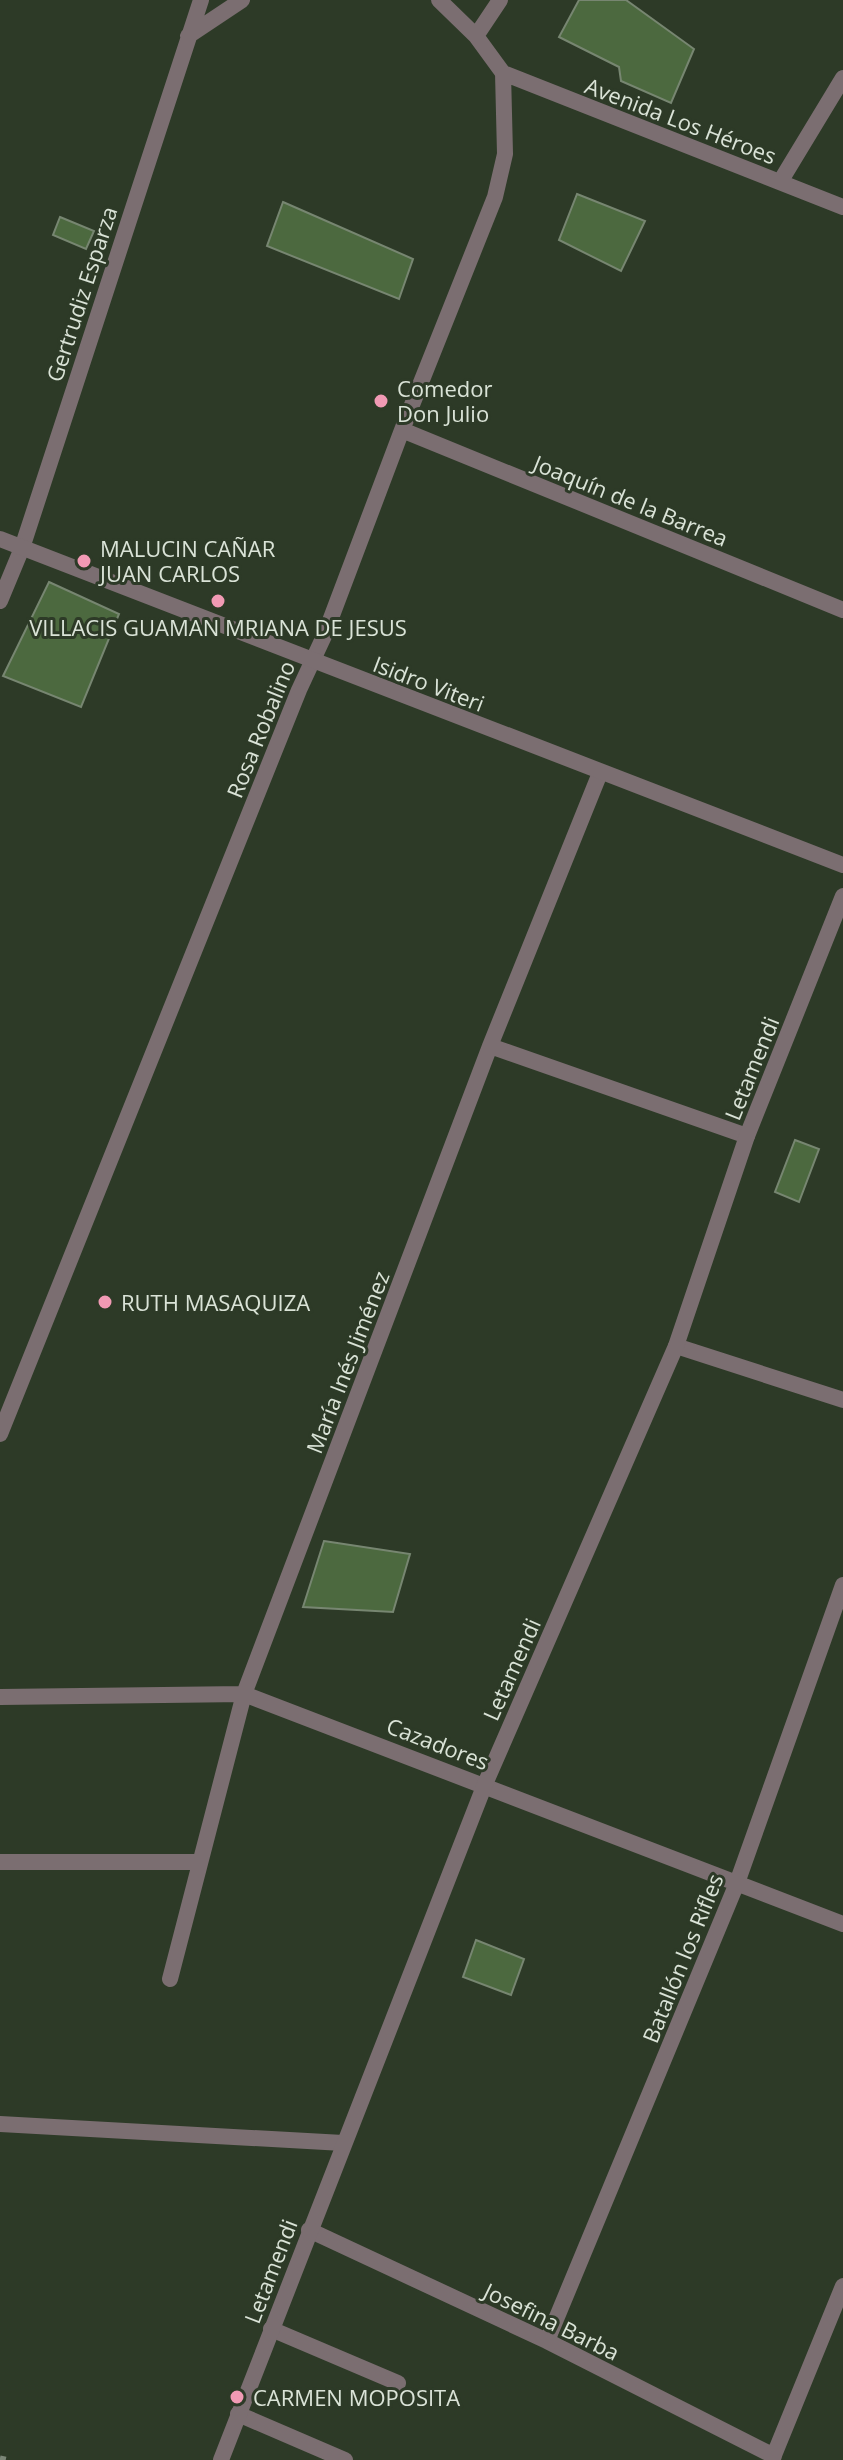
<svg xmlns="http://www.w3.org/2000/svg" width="843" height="2460" viewBox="0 0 843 2460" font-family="'Open Sans',sans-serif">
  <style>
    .building { fill: #4c693f; stroke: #778671; stroke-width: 2 }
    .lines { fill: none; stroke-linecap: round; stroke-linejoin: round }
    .path { stroke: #7b8677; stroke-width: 5; stroke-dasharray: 6 6; stroke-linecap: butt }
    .minor { stroke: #7b6e71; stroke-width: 16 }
    .tertiary { stroke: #7b6e71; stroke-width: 16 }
    .poi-dot { fill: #f19ab4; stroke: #2d3a27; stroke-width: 3 }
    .labels { text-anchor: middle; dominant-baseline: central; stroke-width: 6; stroke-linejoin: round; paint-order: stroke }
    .street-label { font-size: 22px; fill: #dae3d7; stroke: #2d3a27 }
    .poi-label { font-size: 22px; fill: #dae3d7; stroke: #2d3a27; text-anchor: start }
  </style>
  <rect width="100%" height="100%" fill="#2d3a27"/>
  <!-- building -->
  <path class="building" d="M 579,0 L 626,0 L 694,49 L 671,103 L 621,81 L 619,67 L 559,37 Z
    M 577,194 L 645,221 L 621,271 L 559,240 Z
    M 283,202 L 413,259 L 399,299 L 267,246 Z
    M 60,217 L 94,231 L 86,249 L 53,235 Z
    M 49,582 L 119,614 L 81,707 L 3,676 Z
    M 795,1140 L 819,1149 L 799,1202 L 775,1192 Z
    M 324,1541 L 410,1554 L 393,1612 L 303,1607 Z
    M 476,1940 L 524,1959 L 511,1995 L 463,1977 Z"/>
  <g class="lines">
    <!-- path -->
    <path class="path" d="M 0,2458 L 9,2460"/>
    <!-- minor -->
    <path class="minor" d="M 188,36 L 242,0
      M 476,36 L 500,0
      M 503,73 L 843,207
      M 780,182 L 843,78
      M 402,430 L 843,610
      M 0,601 L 22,548 L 201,0
      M 490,1046 L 747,1136
      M 676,1346 L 843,1400
      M 0,1434 L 299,690 L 325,634 L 402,430 L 495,197 L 505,154 L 503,73 L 476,36 L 439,0
      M 0,1697 L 244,1694 L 843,1924
      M 0,1862 L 200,1862
      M 170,1979 L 244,1694 L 490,1046 L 600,773
      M 0,2124 L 343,2143
      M 309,2230 L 547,2341 L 774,2456
      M 271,2329 L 398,2383
      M 547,2341 L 737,1883 L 843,1585
      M 238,2414 L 345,2460
      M 772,2460 L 843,2286"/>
    <!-- tertiary -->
    <path class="tertiary" d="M 0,539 L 843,865
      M 221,2460 L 485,1784 L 676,1346 L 747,1136 L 843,896"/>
  </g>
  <!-- markers -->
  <g class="poi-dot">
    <circle cx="381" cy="401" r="8"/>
    <circle cx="84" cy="561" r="8"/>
    <circle cx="218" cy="601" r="8"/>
    <circle cx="105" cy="1302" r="8"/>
    <circle cx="237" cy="2397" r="8"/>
  </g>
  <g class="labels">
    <!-- street labels -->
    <g class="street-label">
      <text transform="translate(681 120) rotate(21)">Avenida Los Héroes</text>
      <text transform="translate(81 294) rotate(-72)">Gertrudiz Esparza</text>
      <text transform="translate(631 500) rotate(22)">Joaquín de la Barrea</text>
      <text transform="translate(429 683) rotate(21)">Isidro Viteri</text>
      <text transform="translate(260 729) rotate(-68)">Rosa Robalino</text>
      <text transform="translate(751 1068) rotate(-68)">Letamendi</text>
      <text transform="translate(347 1362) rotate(-69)">María Inés Jiménez</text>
      <text transform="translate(511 1669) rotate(-66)">Letamendi</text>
      <text transform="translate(438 1743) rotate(21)">Cazadores</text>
      <text transform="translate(682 1958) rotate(-68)">Batallón los Rifles</text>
      <text transform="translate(270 2271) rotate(-69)">Letamendi</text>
      <text transform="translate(552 2321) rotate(26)">Josefina Barba</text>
    </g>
    <!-- poi labels -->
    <g class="poi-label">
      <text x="397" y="388">Comedor<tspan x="397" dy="25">Don Julio</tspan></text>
      <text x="100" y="548">MALUCIN CAÑAR<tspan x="100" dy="25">JUAN CARLOS</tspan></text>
      <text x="218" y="627" text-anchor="middle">VILLACIS GUAMAN MRIANA DE JESUS</text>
      <text x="121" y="1302">RUTH MASAQUIZA</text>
      <text x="253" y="2397">CARMEN MOPOSITA</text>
    </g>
  </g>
</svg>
